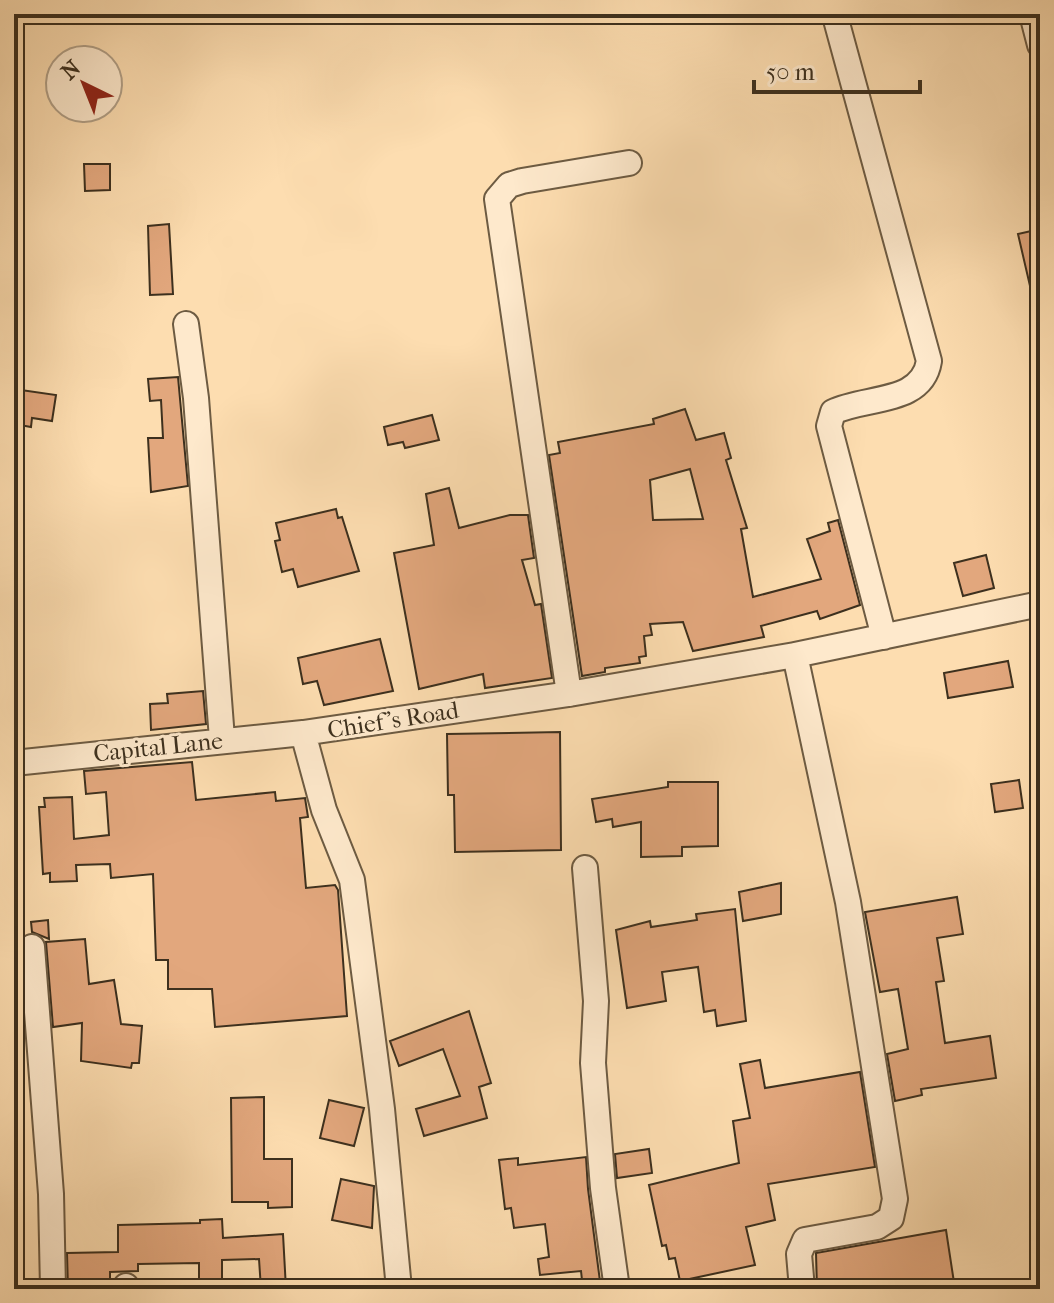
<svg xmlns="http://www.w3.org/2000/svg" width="1054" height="1303" viewBox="0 0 1054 1303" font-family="'IM FELL French Canon',serif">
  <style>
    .building { fill: #e2a77d; stroke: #3d301e; stroke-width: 2; fill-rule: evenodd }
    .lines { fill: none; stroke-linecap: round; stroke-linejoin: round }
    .minor-casing { stroke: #6d5b42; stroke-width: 28 }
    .minor { stroke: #fee9cc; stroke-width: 24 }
    .labels { text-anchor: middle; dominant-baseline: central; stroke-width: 6; stroke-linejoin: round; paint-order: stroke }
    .street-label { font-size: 24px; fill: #3d301e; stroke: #fee9cc }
  </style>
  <rect width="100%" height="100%" fill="#fdddb0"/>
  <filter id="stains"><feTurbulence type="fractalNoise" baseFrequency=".0025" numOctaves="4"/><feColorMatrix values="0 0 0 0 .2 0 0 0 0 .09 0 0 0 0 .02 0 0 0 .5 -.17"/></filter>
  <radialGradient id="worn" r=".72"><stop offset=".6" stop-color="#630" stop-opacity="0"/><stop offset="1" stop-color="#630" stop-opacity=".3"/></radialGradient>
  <!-- building -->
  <path class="building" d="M 84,164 L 110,164 L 110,190 L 85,191 Z
    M 169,224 L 173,294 L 150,295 L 148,226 Z
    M 1040,229 L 1040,298 L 1033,299 L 1018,234 Z
    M 178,377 L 188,486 L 151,492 L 148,438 L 163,438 L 161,400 L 150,401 L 148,379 Z
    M 14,389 L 56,395 L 52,421 L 32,418 L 31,427 L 14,424 Z
    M 685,409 L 696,440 L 724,433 L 731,458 L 726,460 L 747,528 L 741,529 L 753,597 L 821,579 L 807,539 L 830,531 L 828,523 L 838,520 L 860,605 L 820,619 L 817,611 L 761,626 L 764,637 L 693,651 L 683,622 L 650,624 L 652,635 L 644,636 L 646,656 L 639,657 L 640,663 L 605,668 L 605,672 L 582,676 L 549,455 L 560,453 L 558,442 L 654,424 L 653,419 ZM 690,469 L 703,519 L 653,520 L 650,480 Z
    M 432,415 L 439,440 L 405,448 L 403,442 L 388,445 L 384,427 Z
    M 449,488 L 459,528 L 510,515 L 528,515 L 534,558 L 522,560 L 535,605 L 541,604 L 552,678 L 485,688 L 483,674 L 419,689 L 394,553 L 434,545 L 426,494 Z
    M 336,509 L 338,518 L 342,517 L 359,571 L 298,587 L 293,569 L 282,572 L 275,541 L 280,540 L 276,523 Z
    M 986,555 L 994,588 L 963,596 L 954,563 Z
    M 380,639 L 393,691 L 324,705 L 317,681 L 303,684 L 298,658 Z
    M 1008,661 L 1013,687 L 948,698 L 944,673 Z
    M 203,691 L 206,724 L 151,730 L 150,704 L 168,703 L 167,694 Z
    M 560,732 L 561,850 L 455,852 L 454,795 L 448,795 L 447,734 Z
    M 192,762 L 196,800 L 275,792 L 276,801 L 305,798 L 308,817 L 300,818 L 306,888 L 335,885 L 338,890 L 347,1016 L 215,1027 L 212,989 L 168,989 L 168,960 L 156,960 L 153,874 L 111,878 L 110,864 L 76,865 L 77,881 L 50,882 L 50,873 L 43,874 L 39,807 L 45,807 L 44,798 L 72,797 L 74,839 L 109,835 L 106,792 L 86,794 L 84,771 Z
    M 1019,780 L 1023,808 L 995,812 L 991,784 Z
    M 668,782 L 718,782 L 718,846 L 682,847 L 682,856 L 641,857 L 641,822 L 613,827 L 612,819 L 596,822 L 592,799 L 668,787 Z
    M 781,883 L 781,914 L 743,921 L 739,892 Z
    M 957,897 L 963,934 L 937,938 L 944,981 L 936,982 L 945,1043 L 990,1036 L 996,1078 L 921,1089 L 922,1095 L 895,1101 L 887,1054 L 908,1049 L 898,989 L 880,992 L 865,912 Z
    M 735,909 L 746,1021 L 717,1026 L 715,1010 L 704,1012 L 698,967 L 662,972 L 666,1001 L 627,1008 L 616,930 L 650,921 L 651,927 L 697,920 L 696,914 Z
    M 48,920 L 49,939 L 32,932 L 31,922 Z
    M 85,939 L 89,984 L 114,980 L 121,1024 L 142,1026 L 139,1063 L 132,1063 L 131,1068 L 81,1061 L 82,1023 L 53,1027 L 46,942 Z
    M 469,1011 L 491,1083 L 479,1087 L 487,1118 L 424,1136 L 416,1109 L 460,1096 L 443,1049 L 399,1066 L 390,1041 Z
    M 760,1060 L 765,1088 L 860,1072 L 875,1167 L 768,1184 L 775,1220 L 746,1227 L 755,1265 L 680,1281 L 675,1258 L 669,1259 L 666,1245 L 662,1246 L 649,1185 L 739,1163 L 733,1121 L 750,1118 L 740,1064 Z
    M 264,1097 L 264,1159 L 292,1159 L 292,1207 L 268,1208 L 268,1202 L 232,1202 L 231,1098 Z
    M 329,1100 L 364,1108 L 354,1146 L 320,1138 Z
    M 649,1149 L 652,1173 L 617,1178 L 615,1154 Z
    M 586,1157 L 588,1189 L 601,1289 L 583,1289 L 581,1271 L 540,1275 L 538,1259 L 549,1257 L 545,1224 L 514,1228 L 511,1208 L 505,1209 L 499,1160 L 518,1158 L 518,1165 Z
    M 341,1179 L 374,1186 L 372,1228 L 332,1220 Z
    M 222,1219 L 223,1238 L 283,1234 L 286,1289 L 261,1289 L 259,1259 L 222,1260 L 222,1289 L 199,1289 L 199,1263 L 138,1264 L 138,1271 L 110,1272 L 110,1289 L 68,1289 L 67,1253 L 118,1252 L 118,1225 L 200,1223 L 200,1220 Z
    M 946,1230 L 955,1289 L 817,1289 L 816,1253 Z"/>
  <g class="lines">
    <defs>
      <path id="minor" d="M 1032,14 L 1040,45
        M 835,16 L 929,361 C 922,405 865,396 833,412 L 829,426 L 884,637
        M 186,324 L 196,398 L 222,739
        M 795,655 L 848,902 L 895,1199 L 891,1218 L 877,1227 L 805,1240 L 799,1254 L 802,1289
        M 569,694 L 497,199 L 509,185 L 522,181 L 629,163
        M 14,763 L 303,733
        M 585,868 L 596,1001 L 593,1063 L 603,1188 L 617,1289
        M 32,947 L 51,1194 L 53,1289
        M 126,1289 L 126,1286
        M 399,1289 L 382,1109 L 352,880 L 324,810 L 303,733 L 569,694 L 795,655 L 1040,604"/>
    </defs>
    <!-- minor casing -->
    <use href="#minor" class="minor-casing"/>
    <!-- minor -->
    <use href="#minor" class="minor"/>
  </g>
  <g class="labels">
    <!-- street labels -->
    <g class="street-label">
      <text transform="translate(393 720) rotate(-9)">Chief's Road</text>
      <text transform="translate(158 747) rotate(-6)">Capital Lane</text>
    </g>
  </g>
  <!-- margin -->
  <rect width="1054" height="1303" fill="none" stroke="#fdddb0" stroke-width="48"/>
  <rect x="16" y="16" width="1022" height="1271" fill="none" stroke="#3d301e" stroke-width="4"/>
  <rect x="24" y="24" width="1006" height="1255" fill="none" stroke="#3d301e" stroke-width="2"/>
  <!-- north arrow -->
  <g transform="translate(84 84) rotate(317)"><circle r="38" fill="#fee9cc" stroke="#b19f86" stroke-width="2"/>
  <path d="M0-6L14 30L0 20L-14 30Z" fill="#8f2418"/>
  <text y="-12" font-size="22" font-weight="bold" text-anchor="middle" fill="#3d301e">N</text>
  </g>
  <!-- scale -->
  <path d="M754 80v12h166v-12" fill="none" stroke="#3d301e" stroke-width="4"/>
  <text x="766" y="80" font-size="24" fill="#3d301e" stroke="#fee9cc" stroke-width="6" paint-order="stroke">50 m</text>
  <rect width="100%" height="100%" filter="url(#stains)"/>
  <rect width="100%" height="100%" fill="url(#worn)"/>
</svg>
